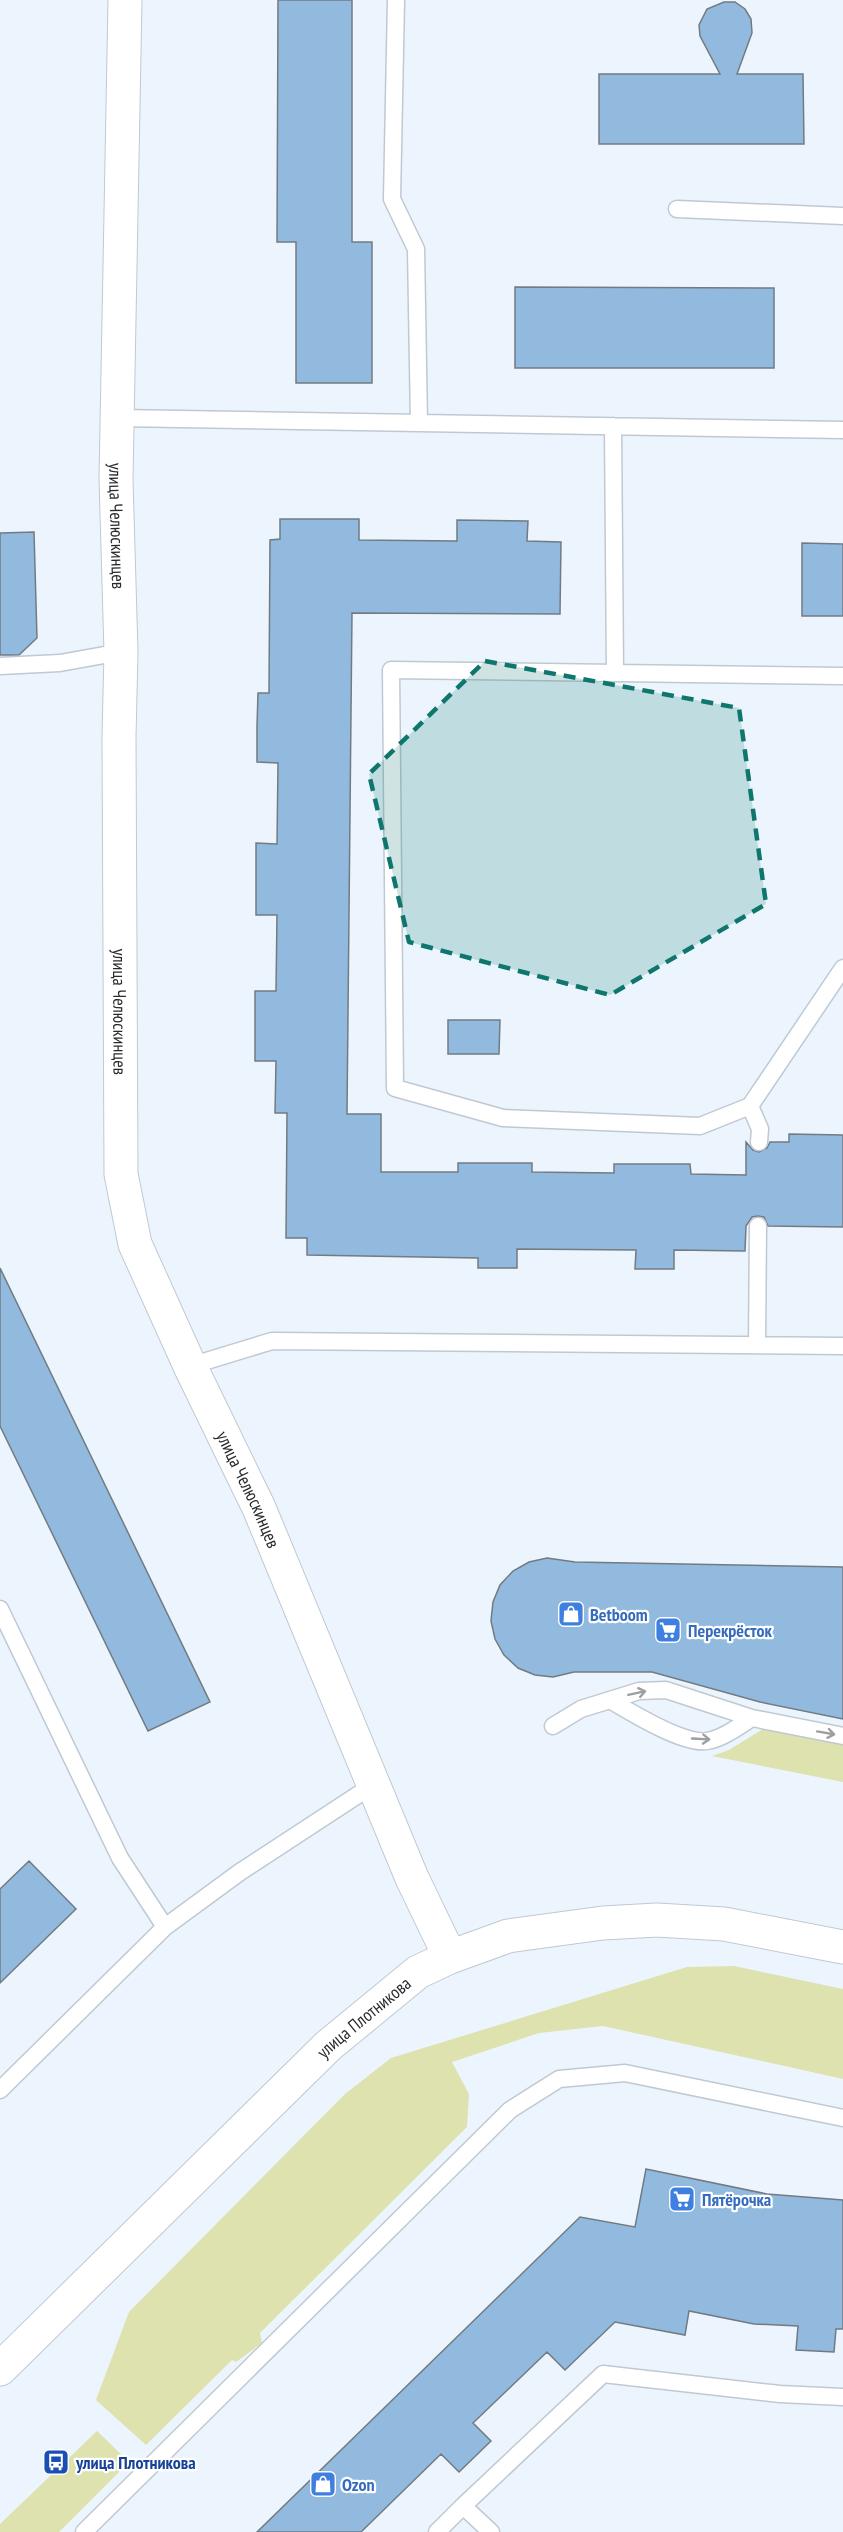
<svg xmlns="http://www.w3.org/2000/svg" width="843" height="2532" viewBox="0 0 843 2532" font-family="'PT Sans Narrow',sans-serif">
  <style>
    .green { fill: #dde2af }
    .building { fill: #91bade; stroke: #727b82; stroke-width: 1.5 }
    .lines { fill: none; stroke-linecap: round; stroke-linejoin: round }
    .lane-casing { stroke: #c0c9d1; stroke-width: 19 }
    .street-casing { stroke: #c0c9d1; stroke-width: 35 }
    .secondary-casing { stroke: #c0c9d1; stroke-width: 35 }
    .lane { stroke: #fff; stroke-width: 16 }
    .street { stroke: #fff; stroke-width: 33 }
    .secondary { stroke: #fff; stroke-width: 33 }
    .oneway { stroke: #9e9fa0 }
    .marked { fill: #0f766e; fill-opacity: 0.2; stroke: #0f766e; stroke-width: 4.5; stroke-dasharray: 12 8; stroke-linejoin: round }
    .labels { text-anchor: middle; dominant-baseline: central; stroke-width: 4.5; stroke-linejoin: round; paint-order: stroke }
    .street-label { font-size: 18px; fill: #272a2d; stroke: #fff }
    .shop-label { font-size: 18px; font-weight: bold; fill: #366cbe; stroke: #fff; text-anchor: start }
    .transit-label { font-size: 18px; font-weight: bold; fill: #164399; stroke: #fff; text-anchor: start }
  </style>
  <rect width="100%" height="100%" fill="#ecf5fd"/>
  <!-- green -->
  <path class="green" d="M 763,1729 L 843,1745 L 843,1782 L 712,1756 L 729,1750 Z
    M 734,1966 L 843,1989 L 843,2079 L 603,2026 L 539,2033 L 452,2062 L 469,2094 L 467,2127 L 260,2333 L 262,2343 L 236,2362 L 232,2360 L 146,2445 L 96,2400 L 129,2312 L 345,2094 L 391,2058 L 687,1967 Z
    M 97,2431 L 129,2462 L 59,2532 L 0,2532 L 0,2524 Z"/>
  <!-- building -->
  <path class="building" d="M 278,0 L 352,0 L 352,242 L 372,242 L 372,383 L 296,383 L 296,242 L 277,242 Z
    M 724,2 L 735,2 L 745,9 L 751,19 L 752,33 L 737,74 L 803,74 L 804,144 L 599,144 L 599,74 L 720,74 L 700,36 L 699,25 L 707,9 Z
    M 515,287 L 774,288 L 774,368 L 515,368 Z
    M 280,519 L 359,519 L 359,540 L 457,541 L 457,520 L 528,521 L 527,541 L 561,542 L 560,614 L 352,613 L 347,1114 L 381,1114 L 381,1172 L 458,1172 L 458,1163 L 532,1163 L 532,1172 L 614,1173 L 614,1164 L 690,1164 L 691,1174 L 746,1175 L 746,1142 L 753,1150 L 759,1152 L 767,1148 L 770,1142 L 789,1142 L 789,1134 L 843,1135 L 843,1227 L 768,1226 L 764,1217 L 758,1216 L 752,1217 L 746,1226 L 745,1251 L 674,1250 L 674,1269 L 635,1269 L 636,1250 L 517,1249 L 517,1268 L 478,1268 L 478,1258 L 307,1255 L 307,1238 L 286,1238 L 287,1113 L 275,1113 L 276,1061 L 255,1061 L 255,991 L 276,991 L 277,915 L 256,915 L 256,843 L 277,844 L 278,763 L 257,762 L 257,726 L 258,693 L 269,693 L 270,540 L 280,539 Z
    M 34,532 L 37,638 L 19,655 L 0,655 L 0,533 Z
    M 802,543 L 843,544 L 843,616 L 802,616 Z
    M 448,1020 L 500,1020 L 499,1054 L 448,1054 Z
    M 0,1268 L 210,1702 L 148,1731 L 0,1426 Z
    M 547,1558 L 575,1562 L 843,1567 L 843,1719 L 760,1702 L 652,1672 L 574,1672 L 553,1677 L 535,1675 L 518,1668 L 504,1655 L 495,1639 L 491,1621 L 493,1602 L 500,1585 L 513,1571 L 529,1562 Z
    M 29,1861 L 76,1909 L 0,1983 L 0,1889 Z
    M 646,2169 L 767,2194 L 843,2200 L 843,2329 L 836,2329 L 834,2352 L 796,2350 L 798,2326 L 754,2324 L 689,2311 L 685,2335 L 615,2322 L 565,2370 L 547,2352 L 473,2423 L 491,2441 L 459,2472 L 441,2454 L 361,2532 L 257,2532 L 580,2217 L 635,2227 Z"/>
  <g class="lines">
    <defs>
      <path id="lane" d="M 396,0 L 392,199 L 416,249 L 419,423
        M 677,209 L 843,216
        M 118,418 L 843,430
        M 613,426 L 615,673
        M 0,666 L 60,663 L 121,652
        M 843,676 L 391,670 L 395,1088 L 503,1118 L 700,1126 L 750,1106 L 843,968
        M 750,1106 L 760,1129 L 759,1142
        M 757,1345 L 758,1226
        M 190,1366 L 272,1341 L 843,1346
        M 0,1609 L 120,1858 L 165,1927
        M 610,1700 C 630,1712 684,1745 707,1741 C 724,1738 739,1726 752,1718
        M 553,1726 L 581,1709 L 639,1691 L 666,1690 L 752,1718 L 843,1736
        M 0,2090 L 165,1927 L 240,1872 L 373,1785
        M 463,2506 L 603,2374 L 780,2394 L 843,2397
        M 84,2532 L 510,2110 L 559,2079 L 625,2073 L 843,2118
        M 437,2532 L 463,2506 L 491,2532"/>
      <g id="street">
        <path id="s1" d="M 125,0 L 116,479 L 121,652 L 119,737 L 121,1174 L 135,1244 L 190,1366 L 259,1508 L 412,1878 L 450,1957"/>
      </g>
      <g id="secondary">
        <path id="s2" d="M 0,2369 L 328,2046 L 418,1972 L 450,1957 L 508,1936 L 603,1923 L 657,1920 L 724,1924 L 843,1947"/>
      </g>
    </defs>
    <!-- lane casing -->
    <use href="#lane" class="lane-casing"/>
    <!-- street casing -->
    <use href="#street" class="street-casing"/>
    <!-- secondary casing -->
    <use href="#secondary" class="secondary-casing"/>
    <!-- lane -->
    <use href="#lane" class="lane"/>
    <!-- street -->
    <use href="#street" class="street"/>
    <!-- secondary -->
    <use href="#secondary" class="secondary"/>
  </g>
  <!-- one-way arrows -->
  <defs><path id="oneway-shaft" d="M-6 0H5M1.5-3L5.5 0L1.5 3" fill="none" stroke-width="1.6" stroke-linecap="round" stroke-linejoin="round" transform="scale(1.5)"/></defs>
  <g class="oneway">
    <use href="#oneway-shaft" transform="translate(637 1693) rotate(-12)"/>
    <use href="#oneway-shaft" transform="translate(826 1733) rotate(10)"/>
    <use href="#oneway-shaft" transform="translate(701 1739) rotate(3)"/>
  </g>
  <!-- marked area -->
  <path class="marked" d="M 485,661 L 739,708 L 766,904 L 610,995 L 409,942 L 369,774 Z"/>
  <!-- icons -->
  <defs>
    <symbol id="shop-square" viewBox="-11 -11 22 22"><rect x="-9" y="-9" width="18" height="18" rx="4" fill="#3f7fe0" stroke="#fff"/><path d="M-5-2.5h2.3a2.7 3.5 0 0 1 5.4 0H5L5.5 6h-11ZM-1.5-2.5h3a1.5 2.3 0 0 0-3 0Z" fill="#fff"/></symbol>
    <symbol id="supermarket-square" viewBox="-11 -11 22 22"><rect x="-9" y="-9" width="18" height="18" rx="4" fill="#3f7fe0" stroke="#fff"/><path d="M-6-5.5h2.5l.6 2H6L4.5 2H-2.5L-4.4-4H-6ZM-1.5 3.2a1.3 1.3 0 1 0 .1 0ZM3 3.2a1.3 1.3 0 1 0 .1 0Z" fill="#fff"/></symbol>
    <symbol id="bus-square" viewBox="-11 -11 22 22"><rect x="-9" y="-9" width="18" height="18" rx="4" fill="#1a4fb4" stroke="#fff"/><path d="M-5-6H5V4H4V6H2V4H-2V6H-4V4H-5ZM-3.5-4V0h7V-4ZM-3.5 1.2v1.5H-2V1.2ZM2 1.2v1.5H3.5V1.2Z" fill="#fff"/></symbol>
  </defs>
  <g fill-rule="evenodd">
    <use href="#shop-square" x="556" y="1599" width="30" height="30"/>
    <use href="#supermarket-square" x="653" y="1615" width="30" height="30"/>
    <use href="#supermarket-square" x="667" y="2184" width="30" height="30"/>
    <use href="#bus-square" x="41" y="2447" width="30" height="30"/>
    <use href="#shop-square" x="308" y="2469" width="30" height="30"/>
  </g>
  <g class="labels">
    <!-- street labels -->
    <g class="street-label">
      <text stroke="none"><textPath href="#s1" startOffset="526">улица Челюскинцев</textPath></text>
      <text stroke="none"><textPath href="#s1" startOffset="1012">улица Челюскинцев</textPath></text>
      <text stroke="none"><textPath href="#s1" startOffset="1516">улица Челюскинцев</textPath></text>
      <text stroke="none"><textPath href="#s2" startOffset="506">улица Плотникова</textPath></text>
    </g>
    <!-- shop labels -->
    <g class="shop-label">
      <text x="590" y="1614">Betboom</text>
      <text x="688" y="1630">Перекрёсток</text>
      <text x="702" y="2199">Пятёрочка</text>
      <text x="342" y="2484">Ozon</text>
    </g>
    <!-- transit labels -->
    <g class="transit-label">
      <text x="76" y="2462">улица Плотникова</text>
    </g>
  </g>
</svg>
